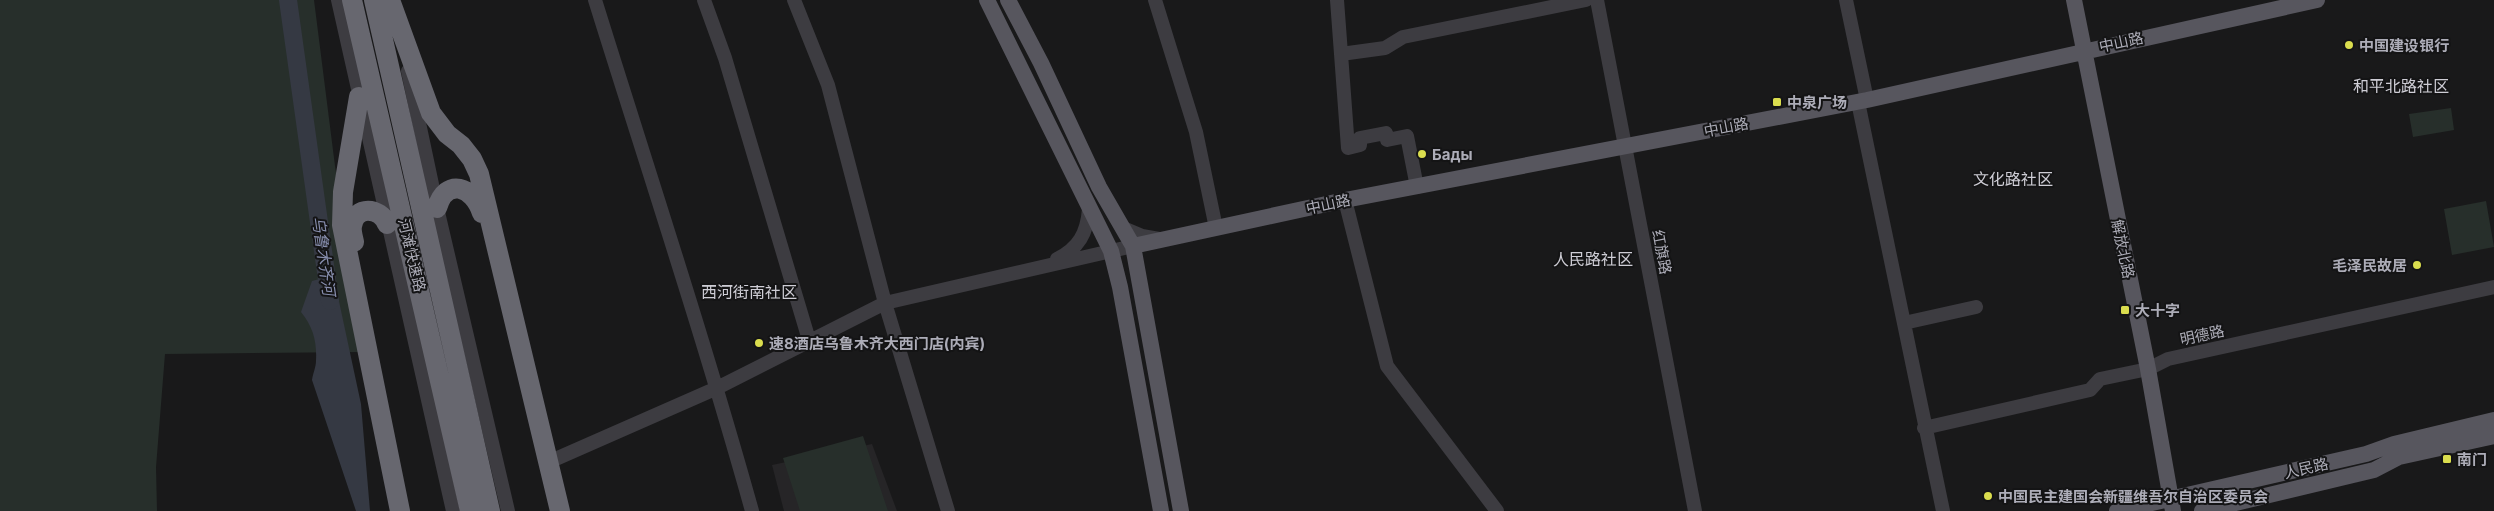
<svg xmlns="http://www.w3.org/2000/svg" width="2494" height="511" viewBox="0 0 2494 511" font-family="Inter,'Noto Sans SC',sans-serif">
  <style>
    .built { fill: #262527 }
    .green { fill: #272f2b }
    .water { fill: #353943 }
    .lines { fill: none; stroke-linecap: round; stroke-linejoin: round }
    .river { stroke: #353943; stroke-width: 18 }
    .minor { stroke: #3d3c41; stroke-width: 14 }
    .major { stroke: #57565e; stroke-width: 16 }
    .highway { stroke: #67676f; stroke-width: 20 }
    .poi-dot { fill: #dadd4e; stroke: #141415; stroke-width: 2 }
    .labels { text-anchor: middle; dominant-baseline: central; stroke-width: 4; stroke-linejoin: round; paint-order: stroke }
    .street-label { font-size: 15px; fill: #adadb8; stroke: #141415 }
    .poi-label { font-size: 15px; font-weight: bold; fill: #adadb8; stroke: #141415; text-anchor: start }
    .neighbourhood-label { font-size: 16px; fill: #cecdd5; stroke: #141415 }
    .water-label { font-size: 16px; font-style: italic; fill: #888faf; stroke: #141415 }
  </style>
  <rect width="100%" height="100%" fill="#19191a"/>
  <!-- built -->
  <path class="built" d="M 872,444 L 897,511 L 784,511 L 772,465 Z"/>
  <!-- green -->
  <path class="green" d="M 0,0 L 314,0 L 335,166 L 364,352 L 165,354 L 156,467 L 157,511 L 0,511 Z
    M 2451,108 L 2454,130 L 2413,137 L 2409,114 Z
    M 2486,201 L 2494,247 L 2452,255 L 2444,209 Z
    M 863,436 L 888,511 L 800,511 L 783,458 Z"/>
  <!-- water -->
  <path class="water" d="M 327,277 L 334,278 L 361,404 L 370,511 L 356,511 L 312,380 C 313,373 316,367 316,361 C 317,341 313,327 301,312 L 312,281 Z"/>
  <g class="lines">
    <!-- river -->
    <path class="river" d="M 288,0 L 330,301"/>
    <!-- minor -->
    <path class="minor" d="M 338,0 L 453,511
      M 595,0 C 648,170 704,339 752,511
      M 704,0 L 725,58 L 809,340
      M 794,0 L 828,85 L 885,303 L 948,511
      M 1155,0 L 1196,132 L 1216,228
      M 1337,0 L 1348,148 L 1360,145 L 1360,138 L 1386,133 L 1387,140 L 1407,136 L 1417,187
      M 1597,0 L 1695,511
      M 1846,0 L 1867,100
      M 1341,54 L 1385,48 L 1403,37 L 1586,0
      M 408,71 L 437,208 L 508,511
      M 1858,102 L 1943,511
      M 1345,200 L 1387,366 L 1497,511
      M 1123,228 L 1142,236 L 1159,239
      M 1057,259 C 1079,248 1087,233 1089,209
      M 1904,323 L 1976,307
      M 1924,428 L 2090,390 L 2100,379 L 2148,369 L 2168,359 L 2494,287
      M 551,461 L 717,388 L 885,303 L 1133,246"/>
    <!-- major -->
    <path class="major" d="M 987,0 L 1111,251 L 1120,287 L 1161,511
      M 1008,0 L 1041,63 L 1099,187 L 1133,246 L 1181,511
      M 2074,0 L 2148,369 L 2173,511
      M 1133,246 L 1345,200 L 1867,100 L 2317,0
      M 2117,511 L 2366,454 L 2394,444 L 2494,420
      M 2202,511 L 2374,470 L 2399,457 L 2494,436"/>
    <!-- highway -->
    <path class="highway" d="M 352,0 L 470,511
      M 374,0 L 490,511
      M 390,0 L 431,113 L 447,134 L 461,145 L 472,159 L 479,174 L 560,511
      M 359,97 L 343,192 L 342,225 L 400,511
      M 437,208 C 446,177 473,186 482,213
      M 354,242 C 353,237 351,231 352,226 C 355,205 380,207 387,224"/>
  </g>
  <!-- markers -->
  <g class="poi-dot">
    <circle cx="2349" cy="45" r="5"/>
    <rect x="1772" y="97" width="10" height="10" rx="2.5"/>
    <circle cx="1422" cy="154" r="5"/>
    <circle cx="2417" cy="265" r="5"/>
    <rect x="2120" y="305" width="10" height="10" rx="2.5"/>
    <circle cx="759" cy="343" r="5"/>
    <rect x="2442" y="454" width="10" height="10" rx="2.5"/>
    <circle cx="1988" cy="496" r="5"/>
  </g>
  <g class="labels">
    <!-- street labels -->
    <g class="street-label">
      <text transform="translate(2121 42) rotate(-12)">中山路</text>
      <text transform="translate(1726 127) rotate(-11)">中山路</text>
      <text transform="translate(1328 204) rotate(-12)">中山路</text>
      <text transform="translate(2123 249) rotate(78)">解放北路</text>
      <text transform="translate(1662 252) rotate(79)">红旗路</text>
      <text transform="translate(412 255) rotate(77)">河滩快速路</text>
      <text transform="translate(2202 335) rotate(-12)">明德路</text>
      <text transform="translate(2306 468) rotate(-13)">人民路</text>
    </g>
    <!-- poi labels -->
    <g class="poi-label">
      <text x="2359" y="45">中国建设银行</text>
      <text x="1787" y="102">中泉广场</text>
      <text x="1432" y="154">Бады</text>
      <text x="2407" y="265" text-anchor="end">毛泽民故居</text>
      <text x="2135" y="310">大十字</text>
      <text x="769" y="343">速8酒店乌鲁木齐大西门店(内宾)</text>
      <text x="2457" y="459">南门</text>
      <text x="1998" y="496">中国民主建国会新疆维吾尔自治区委员会</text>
    </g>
    <!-- neighbourhood labels -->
    <g class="neighbourhood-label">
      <text x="2401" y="86">和平北路社区</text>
      <text x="2013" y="179">文化路社区</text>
      <text x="1593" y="259">人民路社区</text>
      <text x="749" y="292">西河街南社区</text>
    </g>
    <!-- water labels -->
    <g class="water-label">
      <text transform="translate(324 256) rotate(82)">乌鲁木齐河</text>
    </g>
  </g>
</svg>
